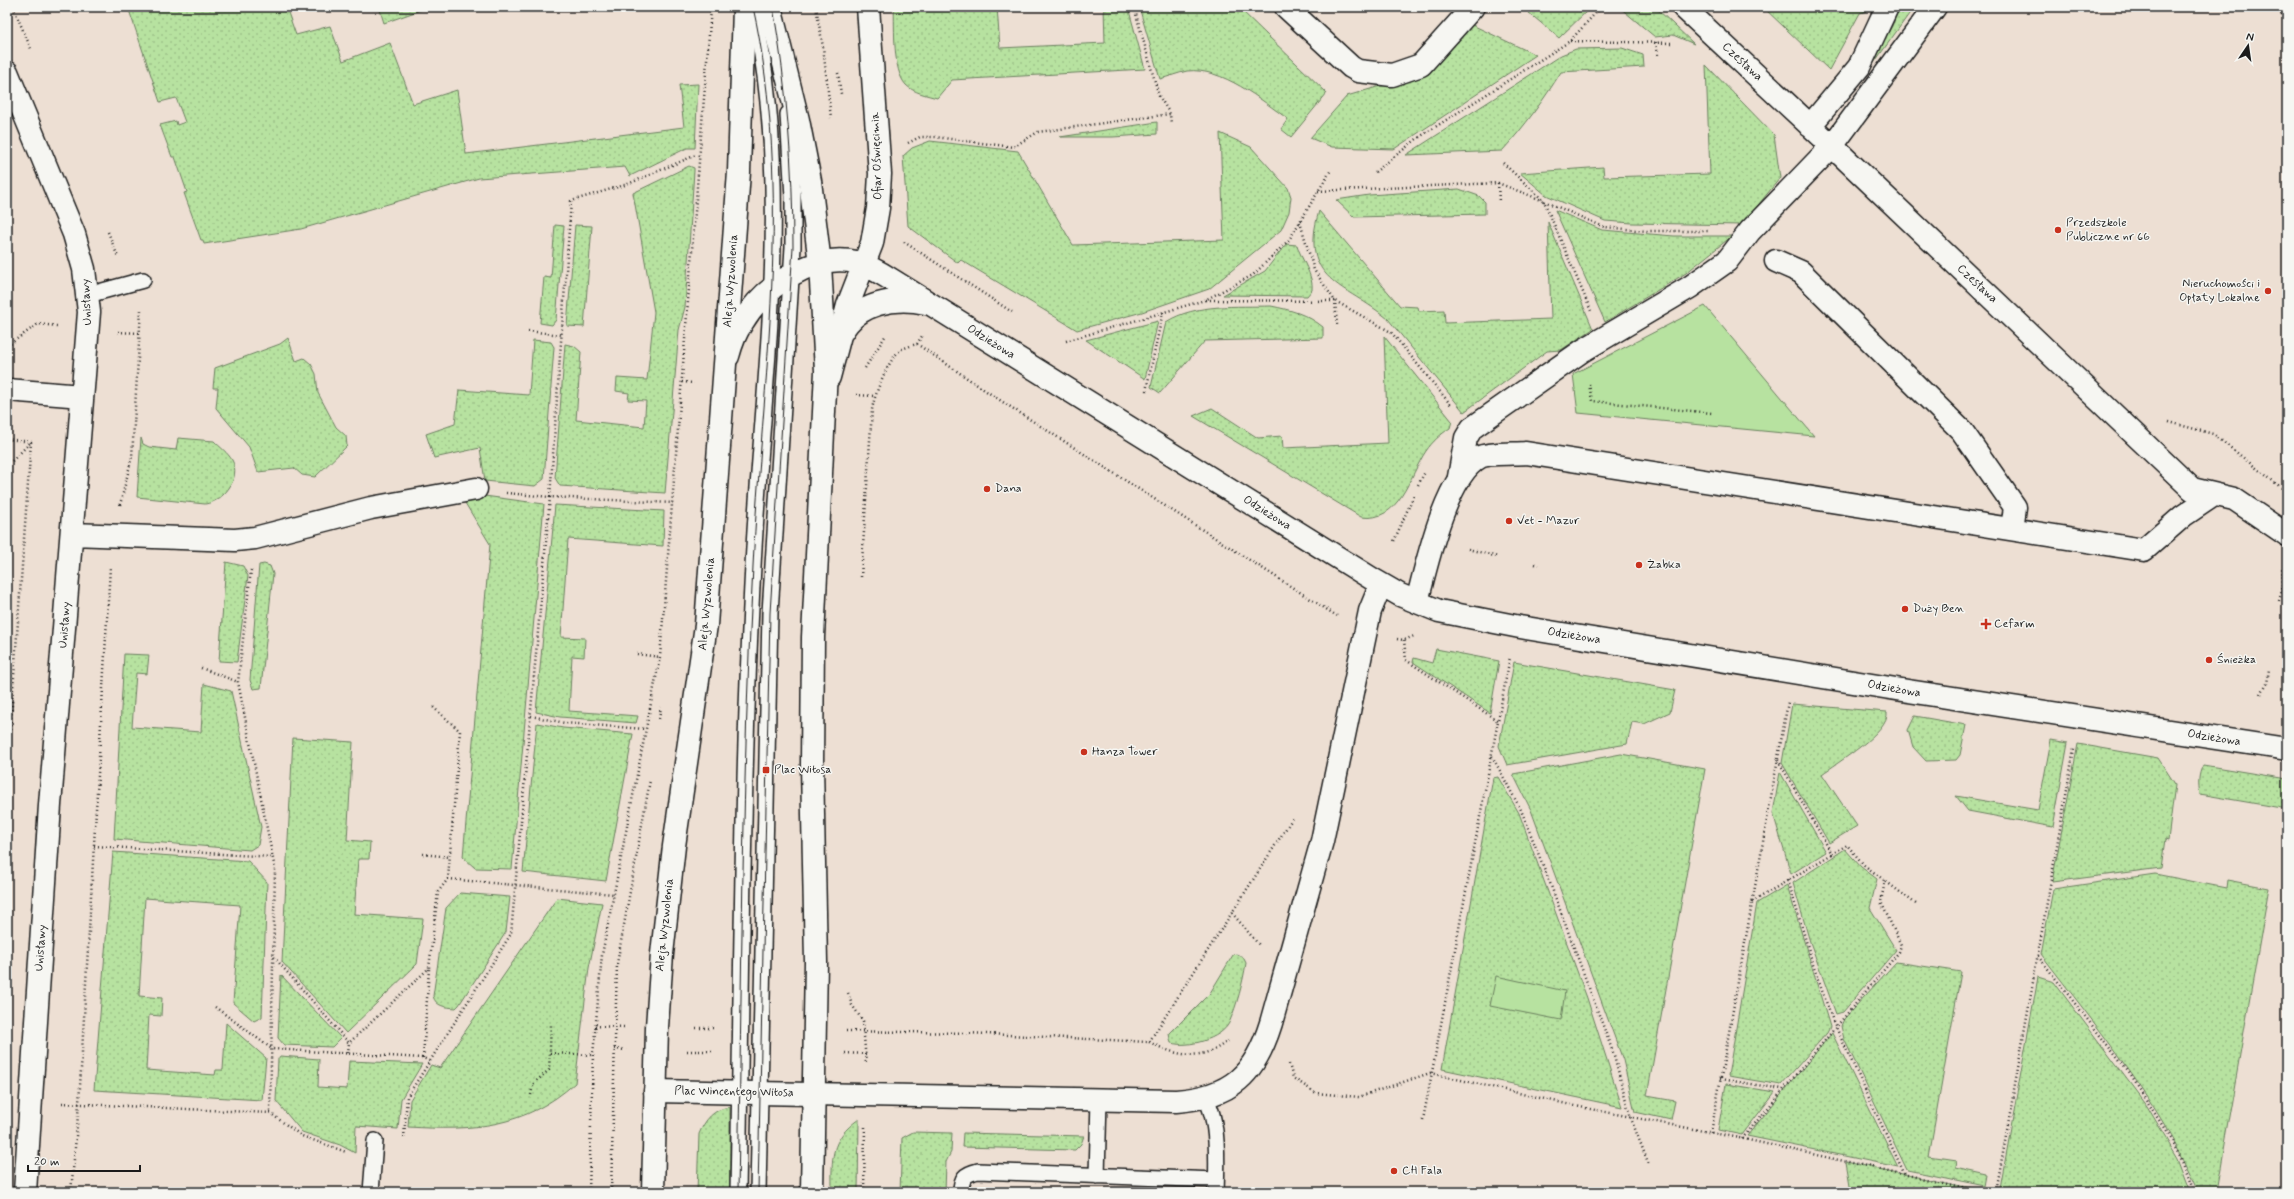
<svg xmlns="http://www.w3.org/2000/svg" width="2294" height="1199" viewBox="0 0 2294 1199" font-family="Mynerve,sans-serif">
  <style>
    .grass { fill: url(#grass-dots); stroke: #6a7f5e }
    .green { fill: #b7e2a0; stroke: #6a7f5e }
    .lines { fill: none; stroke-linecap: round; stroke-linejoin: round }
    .service-casing { stroke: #1c1c1c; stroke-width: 18 }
    .pedestrian-casing { stroke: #1c1c1c; stroke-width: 25 }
    .minor-casing { stroke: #1c1c1c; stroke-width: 25 }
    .tertiary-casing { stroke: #1c1c1c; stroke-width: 25 }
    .path { stroke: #1c1c1c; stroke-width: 2.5; stroke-dasharray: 1 3; stroke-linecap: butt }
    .service { stroke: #f6f6f2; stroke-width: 15 }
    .pedestrian { stroke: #f6f6f2; stroke-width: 22 }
    .minor { stroke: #f6f6f2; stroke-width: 22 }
    .tertiary { stroke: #f6f6f2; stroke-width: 22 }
    .tram { stroke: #1c1c1c; stroke-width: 1 }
    .poi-dot { fill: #c8321e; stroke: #f6f6f2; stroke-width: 1.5 }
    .labels { text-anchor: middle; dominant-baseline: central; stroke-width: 3; stroke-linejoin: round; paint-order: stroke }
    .street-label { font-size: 12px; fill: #1c1c1c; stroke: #f6f6f2 }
    .poi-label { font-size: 12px; fill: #1c1c1c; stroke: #f6f6f2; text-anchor: start }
  </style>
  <defs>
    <pattern id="grass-dots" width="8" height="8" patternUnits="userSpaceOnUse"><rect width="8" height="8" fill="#b7e2a0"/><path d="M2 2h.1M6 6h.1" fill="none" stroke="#9dc189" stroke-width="1.8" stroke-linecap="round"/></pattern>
  </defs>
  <rect width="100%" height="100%" fill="#eddfd3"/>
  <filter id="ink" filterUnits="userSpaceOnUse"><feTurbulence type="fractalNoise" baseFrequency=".025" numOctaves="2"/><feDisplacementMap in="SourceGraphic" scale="8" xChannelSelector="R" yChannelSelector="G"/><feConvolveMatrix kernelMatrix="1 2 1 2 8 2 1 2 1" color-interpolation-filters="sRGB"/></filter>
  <g filter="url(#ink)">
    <!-- grass -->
    <path class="grass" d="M 128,7 L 286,7 L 296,35 L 330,26 L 343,61 L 390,43 L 413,104 L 457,90 L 466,154 L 684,127 L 679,85 L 698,84 L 695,148 L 687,148 L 630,176 L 625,167 L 479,178 L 301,229 L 204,244 L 203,240 L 201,240 L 184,193 L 187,192 L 175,157 L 172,157 L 160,125 L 176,121 L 177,125 L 185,122 L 176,98 L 160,102 Z
      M 379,7 L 429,7 L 384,23 Z
      M 894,7 L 997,7 L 1000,48 L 1105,43 L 1104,7 L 1128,7 L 1145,69 L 952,80 L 937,98 C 927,95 914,93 906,85 C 892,70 895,28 894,7 Z
      M 1139,7 L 1238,7 L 1327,93 L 1291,137 L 1281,129 L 1288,119 C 1261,100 1222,67 1187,71 C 1178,73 1168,77 1160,79 Z
      M 1522,7 L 1591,7 L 1559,38 Z
      M 1619,7 L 1655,7 L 1694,44 L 1673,35 L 1655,37 Z
      M 1763,7 L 1869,7 L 1867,11 L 1860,13 L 1829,70 Z
      M 1900,7 L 1914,7 L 1861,81 L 1892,26 Z
      M 1468,23 L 1536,55 L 1394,149 L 1332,147 L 1310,138 L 1347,96 L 1387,84 Z
      M 1622,48 L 1643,55 L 1644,67 L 1561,72 C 1543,101 1525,126 1502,151 L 1406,155 L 1561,55 L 1576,49 Z
      M 1706,65 L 1774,135 L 1780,178 L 1742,225 L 1632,223 L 1605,221 L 1546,195 L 1520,173 L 1603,167 L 1604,177 L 1710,174 Z
      M 1157,122 L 1157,134 L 1113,137 L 1060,137 Z
      M 1220,133 L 1251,147 L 1288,188 L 1291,197 L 1289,212 L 1281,230 L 1209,289 L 1142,312 L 1077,330 L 961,260 L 958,263 L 908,226 L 903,156 L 912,148 L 930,141 L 1018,151 L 1073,245 L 1224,240 Z
      M 689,166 L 694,168 L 694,171 L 685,307 L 679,330 L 665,493 L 560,486 L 555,478 L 565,344 L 574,346 L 581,352 L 576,420 L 644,427 L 646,401 L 628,400 L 629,393 L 616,391 L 617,378 L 647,380 L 654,312 L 633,193 Z
      M 1459,189 L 1479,196 L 1485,202 L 1485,214 L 1354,217 L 1336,200 L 1369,195 Z
      M 1555,210 L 1602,230 L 1674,236 L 1732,236 L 1686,273 L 1605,322 Z
      M 1319,211 L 1400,306 L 1418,307 L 1419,311 L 1444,310 L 1445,323 L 1551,319 L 1548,222 L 1593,329 L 1561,350 L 1547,351 L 1464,412 L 1388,319 C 1346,284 1298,281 1319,211 Z
      M 555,225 L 564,226 L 556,320 L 552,325 L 540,323 L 544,277 L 551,278 Z
      M 575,225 L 592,226 L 584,327 L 567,326 Z
      M 1286,244 L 1297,245 C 1301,259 1314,276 1312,290 L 1307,296 L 1223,295 L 1265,271 Z
      M 1271,306 C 1291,310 1307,314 1323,327 L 1323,338 L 1205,341 L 1160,393 L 1151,387 L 1166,322 C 1196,303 1237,307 1271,306 Z
      M 1158,321 L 1145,379 L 1086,340 Z
      M 1384,336 L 1452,421 L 1450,428 C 1440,435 1433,441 1426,451 C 1409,476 1400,523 1361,517 L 1193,416 L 1212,408 L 1258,438 L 1282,436 L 1283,448 L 1388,443 Z
      M 288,338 L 296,361 L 304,358 L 311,364 L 316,374 L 318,393 L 336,427 L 346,436 L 347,446 L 315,477 L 302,475 L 294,468 L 258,472 L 249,447 L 216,408 L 218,388 L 213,388 L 215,368 L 280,344 Z
      M 533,340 L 551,342 L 554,347 L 544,479 L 535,486 L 485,481 L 480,448 L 434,458 L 426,434 L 455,424 L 459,390 L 529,395 Z
      M 141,438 L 143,444 L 149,447 L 176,450 L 178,438 L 214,441 C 220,447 228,453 232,460 C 242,478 223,502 205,504 L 137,497 Z
      M 477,495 L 544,504 L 512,869 L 475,868 L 463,857 L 490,544 L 462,498 Z
      M 555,505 L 664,511 L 663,546 L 568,539 L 561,637 L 585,638 L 584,657 L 572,656 L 569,711 L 638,716 L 636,723 L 560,717 L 536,712 Z
      M 226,562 L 243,566 L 248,576 L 237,662 L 219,661 Z
      M 264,564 L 270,566 L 273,574 L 261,688 L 253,689 L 250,680 L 259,565 Z
      M 1436,649 L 1499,661 L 1490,713 L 1413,662 L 1414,658 L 1432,663 Z
      M 124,654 L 149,655 L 147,674 L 136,673 L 132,727 L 201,732 L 204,684 L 231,691 L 261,827 L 258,845 L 250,850 L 114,839 Z
      M 1514,662 L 1675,690 L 1670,712 L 1644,724 L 1632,722 L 1627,744 L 1507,765 L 1499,746 Z
      M 1792,704 L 1887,712 C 1890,731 1837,763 1822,774 L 1857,826 L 1829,843 L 1782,763 Z
      M 1915,716 L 1966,725 L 1960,755 L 1956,760 L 1926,761 L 1913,747 L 1908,730 Z
      M 537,723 L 563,728 L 633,734 L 606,881 L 523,872 Z
      M 293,738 L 353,742 L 347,840 L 370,842 L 369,859 L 358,859 L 354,914 L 423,919 L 417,964 L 346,1033 L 282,962 Z
      M 2051,740 L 2068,743 L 2053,827 L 1968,811 L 1956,796 L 2038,810 Z
      M 2078,744 L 2158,758 L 2175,784 L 2168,840 L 2165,839 L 2161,868 L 2052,882 Z
      M 1621,754 L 1705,769 L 1647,1096 L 1675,1101 L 1671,1120 L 1635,1112 L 1623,1060 L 1531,810 L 1513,774 Z
      M 2203,765 L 2287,779 L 2287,809 L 2200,794 C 2198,784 2198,775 2203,765 Z
      M 1780,772 L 1826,852 L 1791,874 L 1773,813 Z
      M 1498,777 L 1519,813 L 1587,998 L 1622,1107 L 1442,1069 L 1493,778 Z
      M 1845,849 L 1861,867 L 1877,879 L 1870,908 L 1896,950 L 1843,1012 L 1836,1014 L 1810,942 L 1793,883 Z
      M 113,852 L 248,861 L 267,882 L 262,1017 L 254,1021 L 233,1003 L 240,905 L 145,898 L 139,996 L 162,998 L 161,1016 L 149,1015 L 146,1070 L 215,1075 L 216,1070 L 223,1070 L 226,1023 L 266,1058 L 262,1100 L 94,1090 Z
      M 2155,874 L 2226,888 L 2227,880 L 2269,888 L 2216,1192 L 2199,1192 C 2161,1103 2099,1030 2041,954 L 2053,889 Z
      M 1787,885 L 1830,1027 L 1827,1033 L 1781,1085 L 1728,1076 L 1757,903 Z
      M 460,893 L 510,897 L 506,932 L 459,1005 L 456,1008 C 446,1007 436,1007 433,996 L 446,908 Z
      M 557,898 L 602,903 L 589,968 L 575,1083 C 525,1128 472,1131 408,1127 L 410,1100 L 431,1065 L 440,1068 Z
      M 1236,954 L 1243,957 L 1246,963 C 1243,982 1237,1005 1229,1023 C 1221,1039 1188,1048 1171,1043 L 1169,1034 L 1210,993 L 1233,955 Z
      M 1896,962 L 1961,972 L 1929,1156 L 1956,1160 L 1955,1168 L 1987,1175 L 1985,1186 L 1907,1170 L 1844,1039 L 1841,1026 L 1844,1019 Z
      M 281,975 L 341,1038 L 332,1047 L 284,1045 L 278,1038 Z
      M 2038,977 L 2054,982 L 2147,1106 L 2178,1158 L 2191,1192 L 2021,1192 L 2000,1188 Z
      M 1832,1033 L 1898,1167 L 1747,1136 Z
      M 280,1056 L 319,1059 L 318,1087 L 347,1089 L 349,1061 L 422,1064 L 401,1099 L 398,1129 L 356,1126 L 355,1153 L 340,1145 L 302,1132 L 276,1101 L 278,1059 Z
      M 1726,1084 L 1775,1092 L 1742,1135 L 1718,1130 Z
      M 730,1107 L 730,1192 L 697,1192 L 699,1134 C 705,1120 713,1109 730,1107 Z
      M 859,1119 L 858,1192 L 832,1192 C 832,1159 829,1140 859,1119 Z
      M 913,1132 L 952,1133 L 951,1152 L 946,1162 L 945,1192 L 900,1192 L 902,1138 Z
      M 963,1133 L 1084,1136 L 1081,1144 L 1075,1150 L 962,1147 Z
      M 1846,1162 L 1988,1192 L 1856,1192 L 1850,1185 Z"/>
    <!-- green -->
    <path class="green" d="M 1705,306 L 1814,436 L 1578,413 L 1573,374 Z
      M 1496,976 L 1565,991 L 1561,1020 L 1490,1006 Z"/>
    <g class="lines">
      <defs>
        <path id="service" d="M 88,295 L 143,280
          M 1205,1098 C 1219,1118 1217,1167 1216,1192
          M 1097,1176 L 1099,1099
          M 371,1192 L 375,1141
          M 738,1192 C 742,983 742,774 753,566 C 762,381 794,191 753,7
          M 758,1192 L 770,613 L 793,247 L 793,197 L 788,114
          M 961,1192 C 961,1178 965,1174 978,1171 L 1216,1180"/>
        <path id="pedestrian" d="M 1459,477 L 1466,438 L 1472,428 L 1582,351 L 1690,287 L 1727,261 L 1750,231 L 1832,146"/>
        <path id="minor" d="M 1286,7 L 1351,67 L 1358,71 L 1392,75 L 1421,65 L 1473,7
          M 1683,7 L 1832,146 L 2192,489 L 2234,499 L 2287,535
          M 7,72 L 74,234 L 84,269 L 89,312 L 50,805 L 25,1192
          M 1810,126 L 1859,67 L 1887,7
          M 1832,146 L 1935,7
          M 1776,261 L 1801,272 L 1962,431 L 2015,507 L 2012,529
          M 842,332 C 858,303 895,296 926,303
          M 728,356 C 731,345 735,333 742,323 C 763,287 813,252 856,262 C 869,266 881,273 892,280 L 1374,580 L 1400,595 L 1439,611 L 1520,627 L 1908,691 L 2287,749
          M 829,377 L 848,305 L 872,243 L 878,208 L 880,174 L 868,7
          M 7,390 L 82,396
          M 72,534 L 235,540 L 255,538 L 371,508 L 476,489
          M 1417,602 C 1426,566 1446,475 1480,457 C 1488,453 1516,454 1526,453 L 2144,550 L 2183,516 L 2214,495
          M 655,1091 L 1176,1101 C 1231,1097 1255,1075 1271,1023 L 1322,841 L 1370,611 L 1381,584"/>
        <path id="tertiary" d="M 770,7 L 798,120 L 810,181 L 820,264 L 826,371 L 813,637 L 812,765 L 816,962 L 812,1192
          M 653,1192 L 657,1027 L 662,954 L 674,846 L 706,625 L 739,172 L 744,7"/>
      </defs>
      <!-- service casing -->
      <use href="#service" class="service-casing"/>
      <!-- pedestrian casing -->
      <use href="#pedestrian" class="pedestrian-casing"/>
      <!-- minor casing -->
      <use href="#minor" class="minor-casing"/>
      <!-- tertiary casing -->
      <use href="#tertiary" class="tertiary-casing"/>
      <!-- path -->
      <path class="path" d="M 13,7 L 32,51
        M 540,7 L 542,7
        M 816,7 L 823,47 L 831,118
        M 1134,7 L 1159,96 L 1170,114 L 1171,124
        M 2277,7 L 2287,25
        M 1570,41 L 1673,43
        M 1656,42 L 1658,55
        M 838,73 L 841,94
        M 908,143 L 920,137 L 935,137 L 1013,147 L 1038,132 L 1170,114
        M 1503,163 L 1544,201 L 1604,227 L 1647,231 L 1710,231
        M 1375,172 L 1418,138 L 1570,41 L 1601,7
        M 1498,183 L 1499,202
        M 1318,191 L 1498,183 L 1544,201 L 1591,311
        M 1300,222 L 1314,270 L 1335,301 L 1391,332 L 1451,405
        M 108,232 L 118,257
        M 904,242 L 1012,312
        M 1206,300 L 1335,301 L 1337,325
        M 528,331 L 562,335
        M 118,332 L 139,333
        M 1066,341 L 1205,300 L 1253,275 L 1289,240 L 1331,170
        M 917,344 L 922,336
        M 7,346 L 38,324 L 57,326
        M 865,368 L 886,335
        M 682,382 L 694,383
        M 1589,384 L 1592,401 L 1712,413
        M 1146,391 L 1163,312
        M 856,395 L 875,396
        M 2169,422 L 2213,434 L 2287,492
        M 7,439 L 31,442 L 7,773
        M 12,461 L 31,442
        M 1418,485 L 1425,472
        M 506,493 L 550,497 L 571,201 L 628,184 L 696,155 L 699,156
        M 120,505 L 132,457 L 141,310
        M 1394,541 L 1414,495
        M 1468,549 L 1498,557
        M 1535,564 L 1539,565
        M 251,570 L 238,682 L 275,869 L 270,1113
        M 861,577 L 872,410 C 874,395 889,357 902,349 C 907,347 913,345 917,344 L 995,397 L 1337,616
        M 2282,591 L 2287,592
        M 2279,601 L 2283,586 L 2282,566
        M 1397,639 L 1404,640 L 1414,636
        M 1404,640 L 1406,660 L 1498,721
        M 637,654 L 660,657
        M 201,668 L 238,682
        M 2261,694 L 2267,683 L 2269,669
        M 531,716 L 565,723 L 645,729
        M 659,719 L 661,707
        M 1492,756 L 1521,810 L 1550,883 L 1614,1055 L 1630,1116 L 1649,1165
        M 1778,760 L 1832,854 L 1847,845 L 1864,865 L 1916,904
        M 94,846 L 272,857
        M 423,854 L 450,857
        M 448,879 L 613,894
        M 1788,880 L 1814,968 L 1833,1021 L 1905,1175
        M 1752,902 L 1832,854
        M 1232,913 L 1260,946
        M 2038,956 L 2130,1074 L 2181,1155 L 2195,1192
        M 274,957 L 349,1043
        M 848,993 L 852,1005 L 863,1021 L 866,1064
        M 215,1007 L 272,1049 L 423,1058 L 430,1061
        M 595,1026 L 626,1027
        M 696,1028 L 713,1028
        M 846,1031 L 967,1033 L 1149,1042 L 1294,816
        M 1149,1042 C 1177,1056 1200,1062 1228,1041
        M 614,1049 L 626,1050
        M 687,1051 L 714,1051
        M 348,1053 L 349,1043 L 429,968 L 438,892 L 448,879 L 460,731 L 433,707
        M 550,1053 L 593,1055
        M 845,1053 L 866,1054
        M 423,1058 L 429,969
        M 1289,1064 L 1293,1078 L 1316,1093 L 1359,1097 L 1430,1073 L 1580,1107 L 1744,1139 L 1984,1192
        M 1720,1079 L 1782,1089
        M 531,1095 L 533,1084 L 549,1070 L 551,1025
        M 62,1103 L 270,1113 L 302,1136 L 346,1152
        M 1423,1120 L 1510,657
        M 1711,1133 L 1788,702
        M 404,1138 L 407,1097 L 511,934 L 550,497 L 673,503
        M 1742,1139 L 1899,952 L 1901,945 L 1881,902 L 1885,880
        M 71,1192 L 79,1104 L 110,567
        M 589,1192 L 593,1055 L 602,955 L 660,657 L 711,9
        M 611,1192 L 617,964 L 650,780
        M 864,1192 L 865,1127
        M 1996,1192 L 2074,749"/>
      <!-- service -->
      <use href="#service" class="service"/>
      <!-- pedestrian -->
      <use href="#pedestrian" class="pedestrian"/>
      <!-- minor -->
      <use href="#minor" class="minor"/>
      <!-- tertiary -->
      <use href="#tertiary" class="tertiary"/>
      <!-- tram -->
      <path class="tram" d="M 738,1192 C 742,983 742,774 753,566 C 762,381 794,191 753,7
        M 758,1192 L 770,613 L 793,247 C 793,166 787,87 773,7"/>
    </g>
  </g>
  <!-- markers -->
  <g class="poi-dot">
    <circle cx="2058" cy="230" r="4"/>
    <circle cx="2268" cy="291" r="4"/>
    <circle cx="987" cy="489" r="4"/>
    <circle cx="1509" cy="521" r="4"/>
    <circle cx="1639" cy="565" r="4"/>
    <circle cx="1905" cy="609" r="4"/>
    <path d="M1984 618h4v4h4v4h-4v4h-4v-4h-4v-4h4z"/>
    <circle cx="2209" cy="660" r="4"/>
    <circle cx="1084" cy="752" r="4"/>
    <rect x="762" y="766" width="8" height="8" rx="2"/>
    <circle cx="1394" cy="1171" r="4"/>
  </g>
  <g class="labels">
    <!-- street labels -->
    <g class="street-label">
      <text transform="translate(1742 62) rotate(43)">Czesława</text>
      <text transform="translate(877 156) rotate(-92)">Ofiar Oświęcimia</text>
      <text transform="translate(731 281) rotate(-86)">Aleja Wyzwolenia</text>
      <text transform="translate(1977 284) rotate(43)">Czesława</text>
      <text transform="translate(87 302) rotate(-93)">Unisławy</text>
      <text transform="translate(991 342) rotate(32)">Odzieżowa</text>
      <text transform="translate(1267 513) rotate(32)">Odzieżowa</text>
      <text transform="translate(707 604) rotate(-85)">Aleja Wyzwolenia</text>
      <text transform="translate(65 625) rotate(-86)">Unisławy</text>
      <text transform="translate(1574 636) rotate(9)">Odzieżowa</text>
      <text transform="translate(1894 689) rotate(10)">Odzieżowa</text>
      <text transform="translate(2214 738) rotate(9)">Odzieżowa</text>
      <text transform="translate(665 925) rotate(-84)">Aleja Wyzwolenia</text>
      <text transform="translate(41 948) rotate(-86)">Unisławy</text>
      <text transform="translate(734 1092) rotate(1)">Plac Wincentego Witosa</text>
    </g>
    <!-- poi labels -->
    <g class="poi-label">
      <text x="2066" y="223">Przedszkole<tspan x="2066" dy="14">Publiczne nr 66</tspan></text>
      <text x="2260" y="284" text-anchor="end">Nieruchomości i<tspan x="2260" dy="14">Opłaty Lokalne</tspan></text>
      <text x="995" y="489">Dana</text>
      <text x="1517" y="521">Vet - Mazur</text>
      <text x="1647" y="565">Żabka</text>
      <text x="1913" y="609">Duży Ben</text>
      <text x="1994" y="624">Cefarm</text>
      <text x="2217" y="660">Śnieżka</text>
      <text x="1092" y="752">Hanza Tower</text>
      <text x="774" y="770">Plac Witosa</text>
      <text x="1402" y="1171">CH Fala</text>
    </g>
  </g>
  <!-- margin -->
  <rect width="2294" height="1199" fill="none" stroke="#f6f6f2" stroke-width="24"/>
  <rect x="12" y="12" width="2270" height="1175" fill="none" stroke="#1c1c1c" stroke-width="1.5" filter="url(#ink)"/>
  <!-- north arrow -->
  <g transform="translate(2248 46) rotate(13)" stroke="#f6f6f2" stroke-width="3" paint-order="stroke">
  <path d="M0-3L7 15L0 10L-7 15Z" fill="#1c1c1c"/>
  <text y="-6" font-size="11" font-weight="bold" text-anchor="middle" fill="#1c1c1c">N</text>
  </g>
  <!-- scale -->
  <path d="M28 1165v6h112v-6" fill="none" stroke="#1c1c1c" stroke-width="2"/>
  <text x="34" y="1165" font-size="12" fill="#1c1c1c" stroke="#f6f6f2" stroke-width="3" paint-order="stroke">20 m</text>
</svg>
